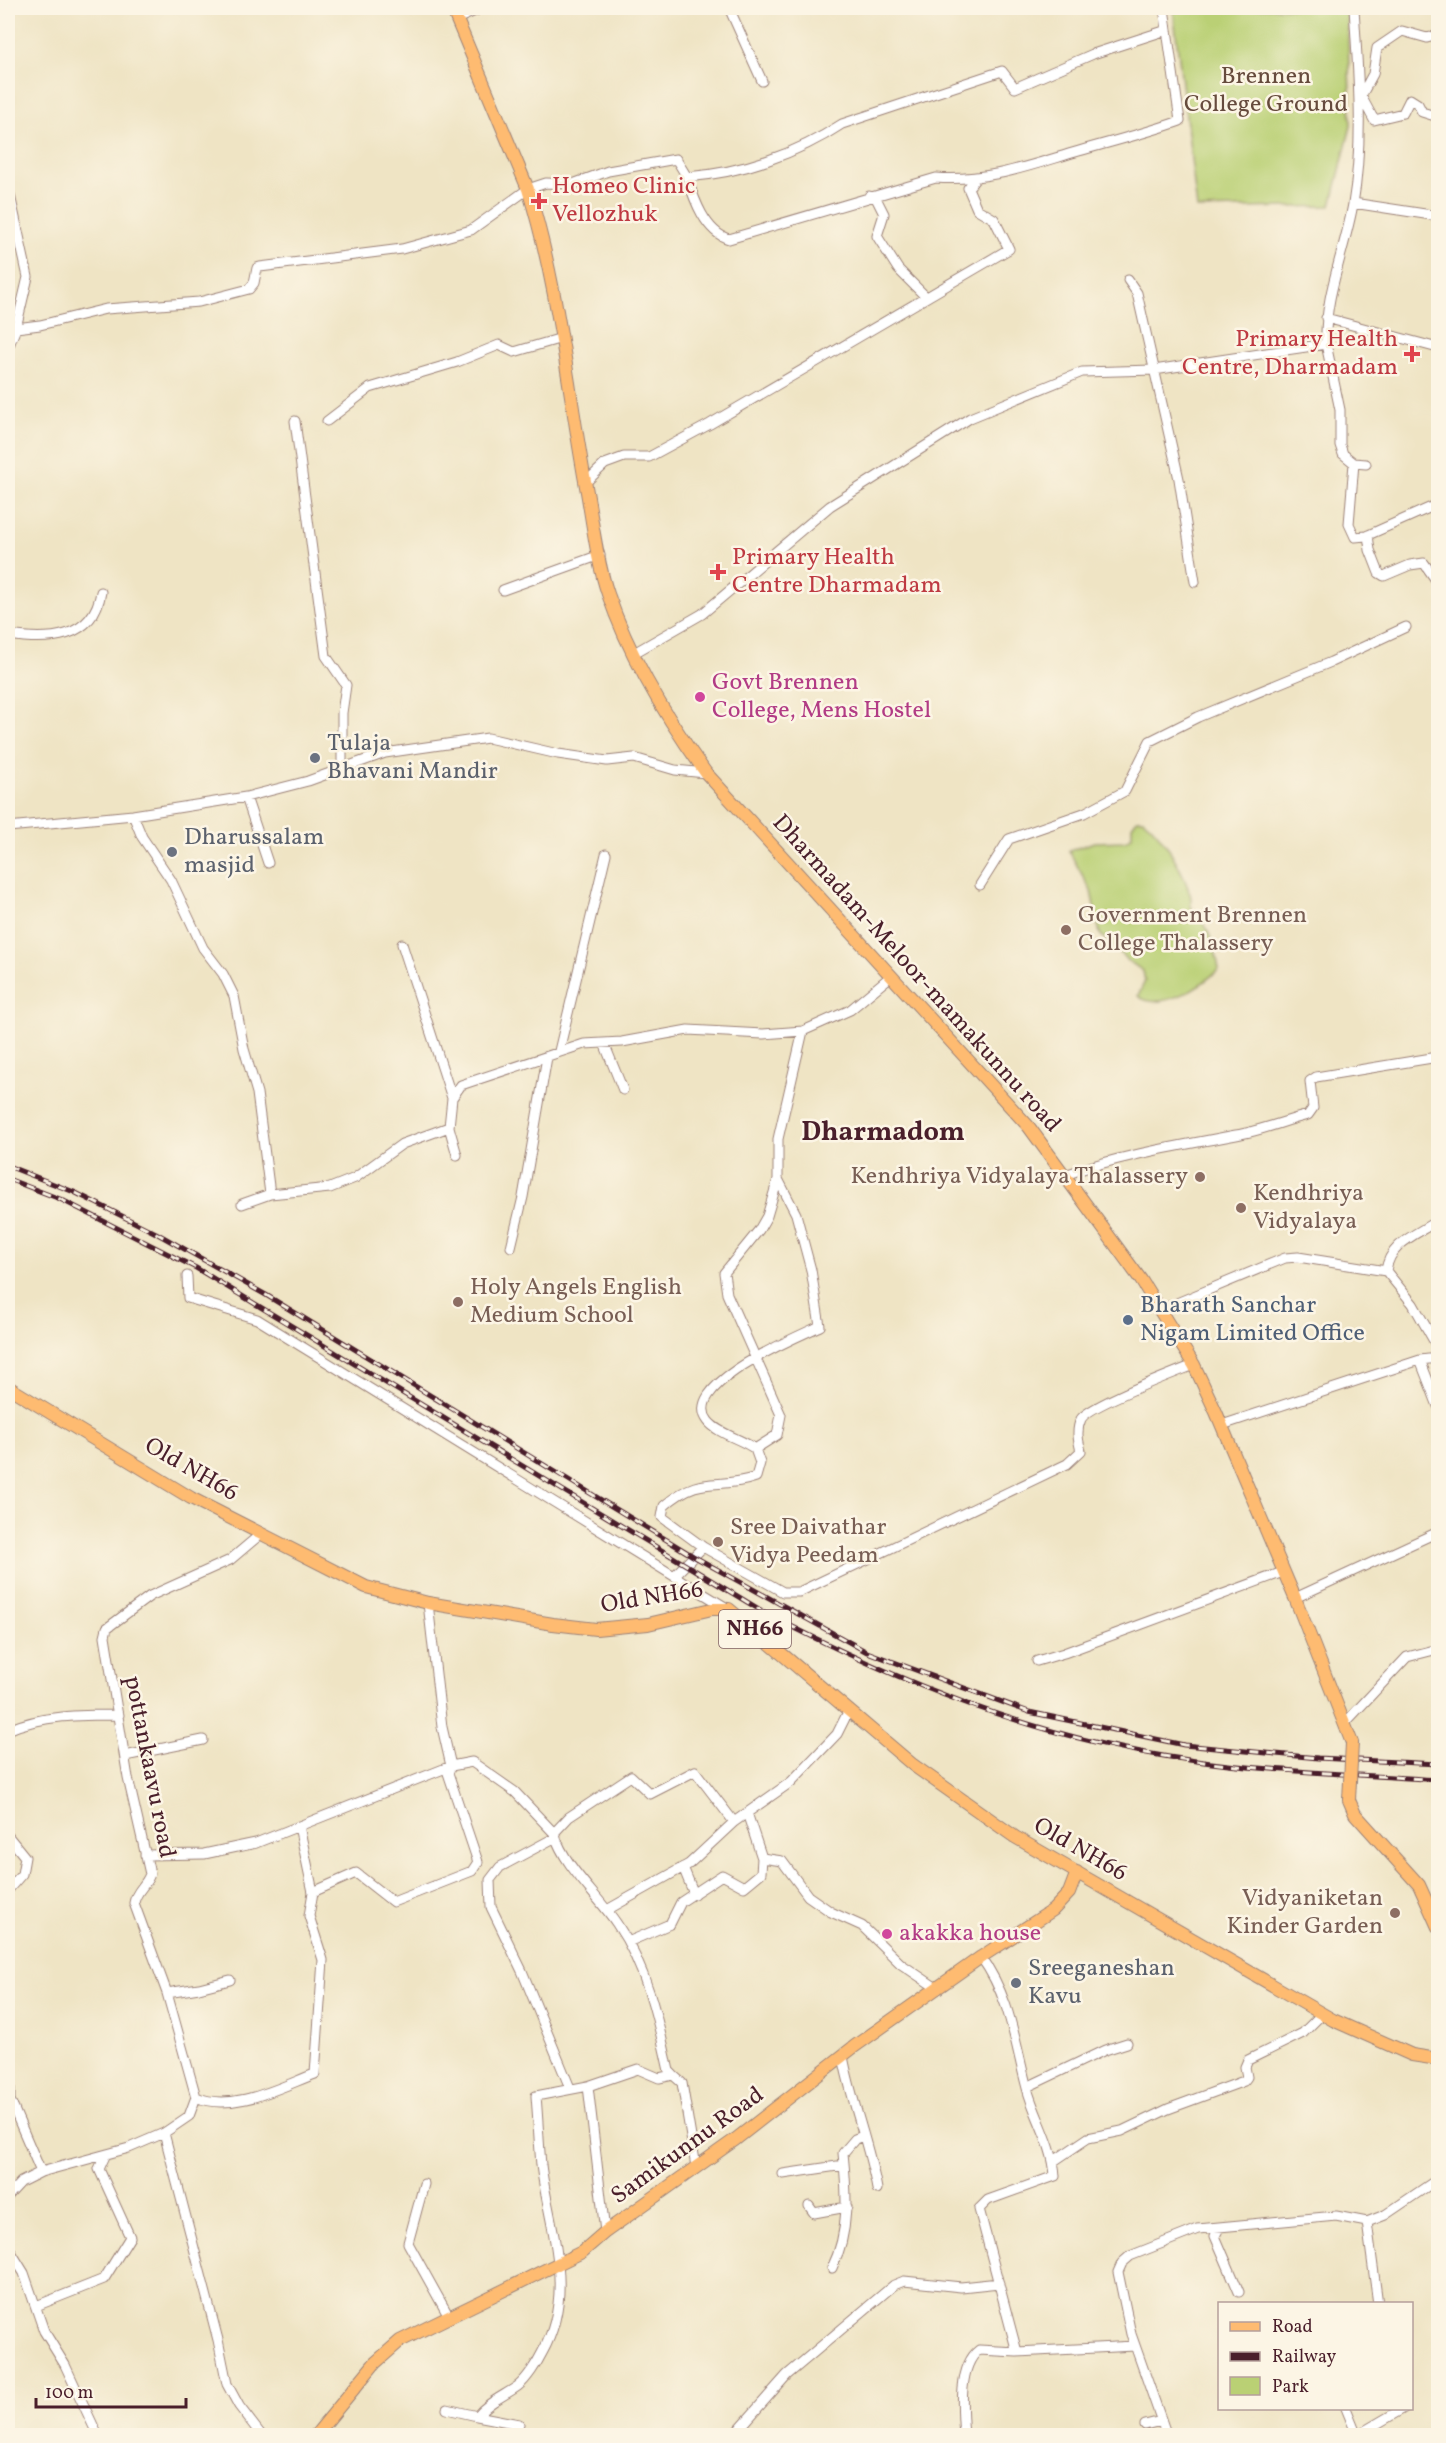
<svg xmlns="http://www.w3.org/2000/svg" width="1446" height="2443" viewBox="0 0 1446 2443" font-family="Vollkorn,serif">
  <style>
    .green { fill: #bad074; stroke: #827850; stroke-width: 1.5 }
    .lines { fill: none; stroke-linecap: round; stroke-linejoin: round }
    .minor-casing { stroke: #9c8278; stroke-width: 11 }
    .major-casing { stroke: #9c8278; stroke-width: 14 }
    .minor { stroke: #fff; stroke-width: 9 }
    .major { stroke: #febb71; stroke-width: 12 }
    .rail-casing { stroke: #4a1f2b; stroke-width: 5 }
    .rail { stroke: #fcf5e5; stroke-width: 3; stroke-dasharray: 9; stroke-linecap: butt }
    .major-bridge-casing { stroke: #9c8278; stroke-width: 14; stroke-linecap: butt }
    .major-bridge { stroke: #febb71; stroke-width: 12 }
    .health-dot { fill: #e0444e; stroke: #fcf5e5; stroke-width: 2 }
    .hotel-dot { fill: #d1479c; stroke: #fcf5e5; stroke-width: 2 }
    .worship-dot { fill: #6b7280; stroke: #fcf5e5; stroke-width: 2 }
    .education-dot { fill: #8d6e63; stroke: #fcf5e5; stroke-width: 2 }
    .service-dot { fill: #5c6f8a; stroke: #fcf5e5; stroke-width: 2 }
    .labels { text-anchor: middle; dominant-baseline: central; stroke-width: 5; stroke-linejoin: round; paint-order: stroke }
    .shield { fill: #fcf5e5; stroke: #7f5f63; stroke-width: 1.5 }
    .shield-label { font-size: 22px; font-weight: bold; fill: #4a1f2b }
    .park-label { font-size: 24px; fill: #664b3d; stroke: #fcf5e5 }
    .health-label { font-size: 24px; fill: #be3a42; stroke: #fcf5e5; text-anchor: start }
    .hotel-label { font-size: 24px; fill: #b23c85; stroke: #fcf5e5; text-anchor: start }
    .worship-label { font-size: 24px; fill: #5b616d; stroke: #fcf5e5; text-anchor: start }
    .education-label { font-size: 24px; fill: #785e54; stroke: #fcf5e5; text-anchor: start }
    .street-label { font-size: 24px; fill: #4a1f2b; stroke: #fcf5e5 }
    .service-label { font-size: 24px; fill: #4e5e75; stroke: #fcf5e5; text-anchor: start }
    .quarter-label { font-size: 27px; font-weight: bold; fill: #4a1f2b; stroke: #fcf5e5 }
  </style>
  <rect width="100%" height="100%" fill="#fcf5e5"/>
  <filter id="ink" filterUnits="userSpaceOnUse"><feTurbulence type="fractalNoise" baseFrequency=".0167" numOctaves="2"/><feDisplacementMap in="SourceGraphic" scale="12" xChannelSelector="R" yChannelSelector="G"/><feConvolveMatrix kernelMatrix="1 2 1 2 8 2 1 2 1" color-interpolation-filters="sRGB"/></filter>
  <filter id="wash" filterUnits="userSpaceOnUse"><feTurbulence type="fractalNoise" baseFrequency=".008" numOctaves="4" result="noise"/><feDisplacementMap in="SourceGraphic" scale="24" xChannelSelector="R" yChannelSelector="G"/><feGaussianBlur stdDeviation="1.35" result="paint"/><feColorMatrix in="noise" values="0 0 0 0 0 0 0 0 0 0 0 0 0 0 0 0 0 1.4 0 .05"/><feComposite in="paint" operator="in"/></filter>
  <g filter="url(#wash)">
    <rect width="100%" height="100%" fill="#efe4c4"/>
    <!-- green -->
    <path class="green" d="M 1173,8 L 1347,8 L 1351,126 L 1331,206 L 1197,209 Z
      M 1137,819 L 1143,819 C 1164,835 1182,869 1190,894 C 1192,898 1190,903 1191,907 C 1206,919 1216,949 1219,969 C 1204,985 1159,1013 1138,996 L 1145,981 L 1143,971 L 1127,960 L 1100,934 L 1091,891 L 1069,851 L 1094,842 L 1125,841 L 1132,836 L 1132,826 Z"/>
  </g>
  <g filter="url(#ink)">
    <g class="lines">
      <defs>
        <path id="minor" d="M 729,8 L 762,81
          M 457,19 L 482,8
          M 1438,35 L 1427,38 L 1402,31 L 1377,48 L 1373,74 L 1361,96 L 1374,120 L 1403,113 L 1410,99 L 1418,104 L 1422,112 L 1438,117
          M 687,177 C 694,199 705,232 729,239 L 936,178 C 988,182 1031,165 1079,151 C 1113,141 1147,133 1180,121 L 1167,30
          M 8,186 L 28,277 L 16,328 L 8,348
          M 869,196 L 876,198 L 884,214 L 877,236 L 898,269 L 925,296
          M 1353,203 L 1438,216
          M 1128,280 L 1137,293 L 1179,479 L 1195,582
          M 1326,318 L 1438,348
          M 16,328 L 40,325 L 106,309 L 199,302 L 249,289 L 254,283 L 257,268 L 260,267 L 402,249 L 471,230 L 528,189 L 546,183 L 573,184 L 608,171 L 676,159 L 687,177 C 741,173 797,154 842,124 L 1002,71 L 1015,88 L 1093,54 L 1167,30 L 1164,8
          M 1326,344 L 1340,410 L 1340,445 L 1343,454 L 1354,463 L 1366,464
          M 295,421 L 326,656 L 346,685 L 342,713 L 342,769
          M 327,421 L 370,388 L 457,362 L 499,345 L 514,352 L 562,338
          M 1354,463 L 1349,524 L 1355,537 L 1366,536 L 1438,504
          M 585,483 L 605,464 L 624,457 L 649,457 L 710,424 L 1009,249 L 994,219 L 977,209 L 968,188 L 976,178
          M 1368,535 L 1370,550 L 1379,573 L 1384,576 L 1410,565 L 1424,563 L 1438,583
          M 503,590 L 600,555
          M 8,635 C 48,641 93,640 101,592
          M 634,653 L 702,614 L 830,506 L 970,418 L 1082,372 L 1154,370 L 1326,344 C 1324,297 1345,250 1353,204 C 1364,139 1358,73 1354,8
          M 246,797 L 268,863
          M 133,815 L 142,837 L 171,880 L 203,948 L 223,974 L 234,996 L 244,1049 L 257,1093 L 270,1194
          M 8,827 L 133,815 L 246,797 L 308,781 L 385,753 L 488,738 L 558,754 L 607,761 L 634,758 L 675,770 L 706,773
          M 980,885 L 1009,839 L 1084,813 L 1125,791 L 1150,741 L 1198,717 L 1331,662 L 1406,627
          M 402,944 L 452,1098
          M 803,1031 L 850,1010 L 891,976
          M 604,1043 L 623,1090
          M 559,1051 L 606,854
          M 449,1127 L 457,1155
          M 1065,1175 C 1120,1155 1179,1146 1236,1135 C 1260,1131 1284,1121 1308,1115 L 1313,1108 L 1310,1081 L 1316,1077 L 1438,1057
          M 242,1204 L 270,1194 L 330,1188 L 355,1178 L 402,1144 L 449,1127 L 452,1098 L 461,1085 L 584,1044 L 622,1042 L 688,1030 L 763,1034 L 803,1031 L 778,1139 L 778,1179 L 796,1214 L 811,1270 L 820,1326 C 797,1337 680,1385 708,1421 C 718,1434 742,1439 755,1449 L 760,1463 L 756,1477 C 716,1491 703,1472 664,1506 L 662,1517 L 703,1547
          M 511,1247 L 523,1197 L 547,1057
          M 1386,1271 C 1389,1243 1418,1234 1438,1220
          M 187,1276 L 188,1298 L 257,1319 L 674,1576
          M 1160,1310 L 1285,1258 L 1298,1257 L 1386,1271 L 1413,1304 L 1438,1348
          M 1420,1360 L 1438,1406
          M 1222,1425 L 1420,1360 L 1438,1358
          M 755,1449 L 777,1435 L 781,1415 L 727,1294 L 724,1273 L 759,1230 L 767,1216 L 778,1179
          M 1295,1598 L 1438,1532
          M 428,1603 L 442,1727 L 451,1766 L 472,1762 L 515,1792 L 554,1833 C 565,1868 597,1894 617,1924 C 647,1968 658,2020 669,2071 L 673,2075
          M 727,1608 L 674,1576 L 703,1547 L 783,1592 L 799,1592 L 1067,1464 L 1081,1451 C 1078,1440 1076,1430 1081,1419 C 1088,1406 1176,1372 1194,1365
          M 1037,1661 L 1064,1653 L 1283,1572
          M 1345,1723 L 1407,1657 L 1438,1649
          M 8,1730 C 42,1715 82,1715 119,1715
          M 125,1756 L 203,1740
          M 747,1813 L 762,1858
          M 299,1826 L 313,1892 L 356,1873 L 393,1902 L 472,1871 L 478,1862 L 448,1773 L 451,1766
          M 554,1833 L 569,1817 L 631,1776 L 650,1794 L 695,1771 L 734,1822
          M 8,1836 L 25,1857 L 22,1874 L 8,1890
          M 556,1837 L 500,1867 L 490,1880 L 491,1907 L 522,1971 L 570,2088
          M 145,1855 L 204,1854 L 256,1843 L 451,1766
          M 683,1867 L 694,1894
          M 607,1910 L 689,1864 L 734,1822 L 791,1782 L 837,1734 L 849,1710
          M 628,1942 L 670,1924 L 681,1902 L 722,1875 L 744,1887 L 761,1873 L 762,1858 L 782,1861 L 808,1896 L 831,1912 L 862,1926 L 901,1964 L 938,1989
          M 981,1957 C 1011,1999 1014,2040 1027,2088 C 1035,2118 1053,2144 1055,2176 L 988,2200 L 979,2209 L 1017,2352
          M 167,1993 L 199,1988 L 230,1980
          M 8,2047 L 10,2057 L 10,2100 L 41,2172 L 21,2182 L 8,2196
          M 843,2056 C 851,2101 869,2144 877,2189
          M 588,2086 L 605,2232
          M 1027,2087 L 1105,2050 L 1127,2043
          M 196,2097 C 233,2113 280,2087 315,2074 L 323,1960 L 309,1916 L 313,1892
          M 164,2133 L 218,2340 L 227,2384 L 239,2406 L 262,2436
          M 1054,2161 L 1088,2138 L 1122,2131 L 1168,2109 L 1244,2081 L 1247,2077 L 1245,2067 L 1248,2060 L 1303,2033 L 1322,2014
          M 41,2172 L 129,2148 L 164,2133 L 189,2116 L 196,2097 L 167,1993 L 134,1903 C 136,1890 146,1886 150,1874 L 128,1778 L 105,1636 L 107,1628 L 150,1596 L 230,1560 L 262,1533
          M 783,2174 L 844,2165
          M 424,2184 L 408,2243 L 448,2315
          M 809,2206 L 814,2213 L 847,2207
          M 1367,2222 L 1378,2304
          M 1219,2228 L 1215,2236 L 1239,2292
          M 8,2247 L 24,2273 L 44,2331 L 65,2365 L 98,2436
          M 832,2268 C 850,2232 847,2192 843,2153 L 855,2139 L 863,2136
          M 36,2306 L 104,2279 L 130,2237 L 99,2169 L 105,2156
          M 1346,2408 L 1357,2435
          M 447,2409 L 477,2416 C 488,2402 504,2396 518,2386 C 527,2379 537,2363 542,2353 C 577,2291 549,2229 541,2165 C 539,2142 538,2119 536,2096 L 588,2086 L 638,2069 L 659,2078 L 673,2075 L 682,2083 L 696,2167
          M 477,2416 L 519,2424
          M 1145,2425 L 1161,2421
          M 733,2436 L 787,2375 L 894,2285 L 904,2281 L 961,2287 L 999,2283
          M 964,2436 C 962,2411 958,2366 979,2350 L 1017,2352 L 1135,2346
          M 1167,2436 L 1131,2334 L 1118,2272 L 1122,2263 L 1130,2256 L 1198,2229 L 1336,2216 L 1367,2222 L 1385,2215 L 1438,2179
          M 1356,2436 L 1404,2408"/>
        <path id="major" d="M 452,8 L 528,189 C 559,288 568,391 587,492 C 593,525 597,562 608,594 C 630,658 667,719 706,773 L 1029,1127 L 1141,1280 L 1194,1365 L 1216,1412 L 1295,1598 L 1352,1743
          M 8,1387 L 191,1498 L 366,1587 L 428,1603 L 553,1624 L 596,1629 L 648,1624 L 712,1609 L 729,1609 L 913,1765 L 1015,1837 L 1333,2020 L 1412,2055 L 1438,2059
          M 1349,1800 L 1355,1814 L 1419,1885 L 1438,1927
          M 315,2436 L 375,2363 L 400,2341 L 582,2252 L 605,2232 L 736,2139 L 855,2046 L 981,1957 L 1053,1910 L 1069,1893 L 1077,1872"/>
      </defs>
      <!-- minor casing -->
      <use href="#minor" class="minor-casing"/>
      <!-- major casing -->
      <use href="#major" class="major-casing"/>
      <!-- minor -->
      <use href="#minor" class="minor"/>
      <!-- major -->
      <use href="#major" class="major"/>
      <defs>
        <path id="rail" d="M 8,1166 L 74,1192 L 156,1233 L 266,1295 L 693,1556 L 867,1652 L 1029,1712 L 1184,1745 L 1318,1758 L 1438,1764
          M 8,1179 L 60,1199 L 196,1268 L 762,1611 C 896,1682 1038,1739 1189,1760 C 1271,1772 1356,1774 1438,1780"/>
      </defs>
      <!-- rail casing -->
      <use href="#rail" class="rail-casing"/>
      <!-- rail -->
      <use href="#rail" class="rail"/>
      <defs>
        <path id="major-bridge" d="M 1349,1800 L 1352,1743"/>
      </defs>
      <!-- major-bridge casing -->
      <use href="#major-bridge" class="major-bridge-casing"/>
      <!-- major-bridge -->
      <use href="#major-bridge" class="major-bridge"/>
    </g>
  </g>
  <!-- markers -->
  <g class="health-dot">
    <path d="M536 192h6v6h6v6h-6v6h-6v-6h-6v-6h6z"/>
    <path d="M1409 345h6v6h6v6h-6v6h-6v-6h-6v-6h6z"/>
    <path d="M715 563h6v6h6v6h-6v6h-6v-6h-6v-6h6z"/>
  </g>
  <g class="hotel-dot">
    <circle cx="700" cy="697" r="6"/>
    <circle cx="887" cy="1934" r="6"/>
  </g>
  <g class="worship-dot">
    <circle cx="315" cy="758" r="6"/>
    <circle cx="172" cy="852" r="6"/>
    <circle cx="1016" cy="1983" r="6"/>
  </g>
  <g class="education-dot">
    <circle cx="1066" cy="930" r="6"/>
    <circle cx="1200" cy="1177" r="6"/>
    <circle cx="1241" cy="1208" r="6"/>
    <circle cx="458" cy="1302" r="6"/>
    <circle cx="718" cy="1542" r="6"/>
    <circle cx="1395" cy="1913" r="6"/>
  </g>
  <circle class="service-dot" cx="1128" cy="1320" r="6"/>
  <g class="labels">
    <!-- shield labels -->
    <rect class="shield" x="719" y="1610" width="72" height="38" rx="4.5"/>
    <g class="shield-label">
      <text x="755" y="1629">NH66</text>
    </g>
    <!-- park labels -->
    <g class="park-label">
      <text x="1266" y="77">Brennen<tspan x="1266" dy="28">College Ground</tspan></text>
    </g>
    <!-- health labels -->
    <g class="health-label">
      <text x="552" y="187">Homeo Clinic<tspan x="552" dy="28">Vellozhuk</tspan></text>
      <text x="1398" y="340" text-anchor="end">Primary Health<tspan x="1398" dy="28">Centre, Dharmadam</tspan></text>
      <text x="732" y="558">Primary Health<tspan x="732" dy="28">Centre Dharmadam</tspan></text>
    </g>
    <!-- hotel labels -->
    <g class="hotel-label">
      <text x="712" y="683">Govt Brennen<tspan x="712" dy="28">College, Mens Hostel</tspan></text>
      <text x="899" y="1934">akakka house</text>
    </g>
    <!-- worship labels -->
    <g class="worship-label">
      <text x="327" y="744">Tulaja<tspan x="327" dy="28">Bhavani Mandir</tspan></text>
      <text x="184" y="838">Dharussalam<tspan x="184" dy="28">masjid</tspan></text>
      <text x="1028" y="1969">Sreeganeshan<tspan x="1028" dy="28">Kavu</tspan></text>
    </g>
    <!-- education labels -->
    <g class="education-label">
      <text x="1078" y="916">Government Brennen<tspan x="1078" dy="28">College Thalassery</tspan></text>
      <text x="1188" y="1177" text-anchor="end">Kendhriya Vidyalaya Thalassery</text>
      <text x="1253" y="1194">Kendhriya<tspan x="1253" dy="28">Vidyalaya</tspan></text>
      <text x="470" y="1288">Holy Angels English<tspan x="470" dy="28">Medium School</tspan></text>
      <text x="730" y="1528">Sree Daivathar<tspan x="730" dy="28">Vidya Peedam</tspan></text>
      <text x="1383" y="1899" text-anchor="end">Vidyaniketan<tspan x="1383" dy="28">Kinder Garden</tspan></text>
    </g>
    <!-- street labels -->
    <g class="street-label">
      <text transform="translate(916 974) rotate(48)">Dharmadam-Meloor-mamakunnu road</text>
      <text transform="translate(191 1470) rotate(30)">Old NH66</text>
      <text transform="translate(652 1598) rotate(-9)">Old NH66</text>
      <text transform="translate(149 1767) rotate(79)">pottankaavu road</text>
      <text transform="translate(1080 1850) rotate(30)">Old NH66</text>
      <text transform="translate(688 2146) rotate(-36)">Samikunnu Road</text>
    </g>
    <!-- service labels -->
    <g class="service-label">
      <text x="1140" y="1306">Bharath Sanchar<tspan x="1140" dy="28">Nigam Limited Office</tspan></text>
    </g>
    <!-- quarter labels -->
    <g class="quarter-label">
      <text x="883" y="1133">Dharmadom</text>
    </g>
  </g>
  <!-- margin -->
  <rect width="1446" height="2443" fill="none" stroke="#fcf5e5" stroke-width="30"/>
  <!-- legend -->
  <rect x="1218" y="2302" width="195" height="108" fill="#fcf5e5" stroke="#b59f9b" stroke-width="1.5"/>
  <rect x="1230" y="2322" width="30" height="9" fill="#febb71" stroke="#b59f9b" stroke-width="1.5"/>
  <text x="1272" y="2332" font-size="18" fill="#4a1f2b">Road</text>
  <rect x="1230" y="2352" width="30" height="9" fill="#4a1f2b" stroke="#b59f9b" stroke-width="1.5"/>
  <text x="1272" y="2362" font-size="18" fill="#4a1f2b">Railway</text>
  <rect x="1230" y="2377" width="30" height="18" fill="#bad074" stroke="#b59f9b" stroke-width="1.5"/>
  <text x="1272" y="2392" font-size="18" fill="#4a1f2b">Park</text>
  <!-- scale -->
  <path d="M36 2398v9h150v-9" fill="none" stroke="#4a1f2b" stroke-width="3"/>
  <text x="45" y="2398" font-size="18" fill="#4a1f2b" stroke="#fcf5e5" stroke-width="4.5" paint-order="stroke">100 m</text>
</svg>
